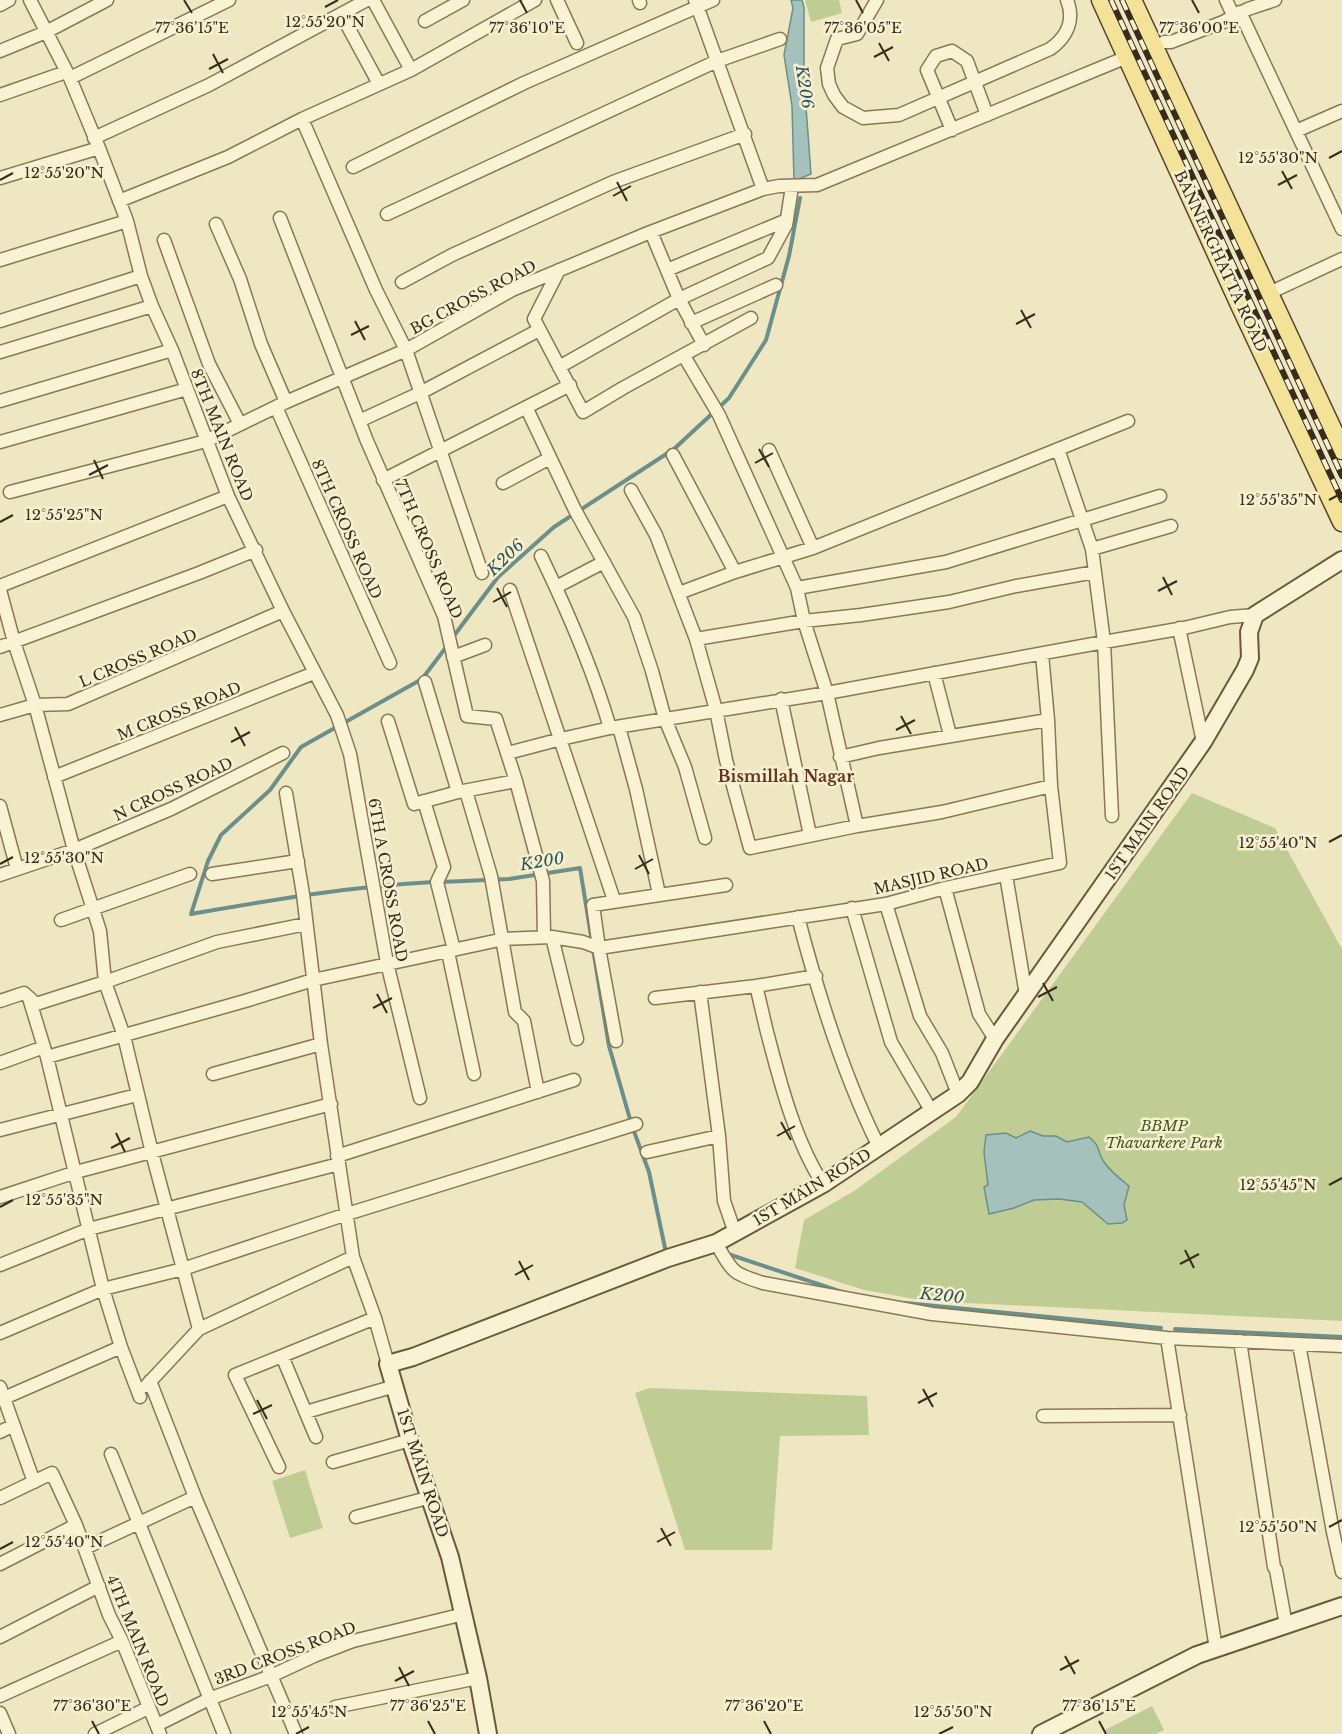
<svg xmlns="http://www.w3.org/2000/svg" width="1342" height="1734" viewBox="0 0 1342 1734" font-family="'Libre Baskerville',serif">
  <style>
    .green { fill: #bfcd95 }
    .water { fill: #a4c1bc; stroke: #6b8f8a; stroke-width: 1.5 }
    .lines { fill: none; stroke-linecap: round; stroke-linejoin: round }
    .stream { stroke: #6b8f8a; stroke-width: 4 }
    .street-casing { stroke: #887858; stroke-width: 15 }
    .secondary-casing { stroke: #6a593c; stroke-width: 20 }
    .primary-casing { stroke: #56452d; stroke-width: 21 }
    .street { stroke: #f9f3d4; stroke-width: 12 }
    .secondary { stroke: #f9f3d4; stroke-width: 16 }
    .primary { stroke: #f3e298; stroke-width: 18 }
    .rail-casing { stroke: #382d1d; stroke-width: 6 }
    .rail { stroke: #f6f0d1; stroke-width: 4; stroke-dasharray: 11; stroke-linecap: butt }
    .ticks { fill: none; stroke: #382d1d; stroke-width: 2 }
    .labels { text-anchor: middle; dominant-baseline: central; stroke-width: 5; stroke-linejoin: round; paint-order: stroke }
    .street-label { font-size: 15px; fill: #382d1d; stroke: #f6f0d1 }
    .park-label { font-size: 15px; font-style: italic; fill: #425523; stroke: #f6f0d1 }
    .water-label { font-size: 16px; font-style: italic; fill: #2c5558; stroke: #f6f0d1 }
    .neighbourhood-label { font-size: 16px; font-weight: bold; fill: #65341b; stroke: #f6f0d1 }
    .ticks-label { font-size: 15px; text-anchor: middle; fill: #382d1d; stroke: #f6f0d1; stroke-width: 5; stroke-linejoin: round; paint-order: stroke }
  </style>
  <rect width="100%" height="100%" fill="#efe7c1"/>
  <!-- green -->
  <path class="green" d="M 805,0 L 839,0 L 842,13 L 811,22 Z
    M 1192,793 L 1275,828 L 1342,949 L 1342,1321 L 926,1301 L 864,1290 L 795,1268 L 804,1220 L 854,1191 L 956,1117 Z
    M 649,1388 L 867,1396 L 869,1435 L 780,1436 L 772,1550 L 685,1550 L 635,1393 Z
    M 305,1470 L 323,1528 L 290,1538 L 272,1481 Z
    M 1152,1706 L 1164,1730 L 1155,1734 L 1107,1734 L 1105,1730 Z"/>
  <!-- water -->
  <path class="water" d="M 791,0 L 802,0 L 804,7 L 804,80 L 811,174 L 794,181 L 792,106 L 784,55 L 793,8 Z
    M 1030,1131 L 1043,1136 L 1056,1136 L 1067,1142 L 1089,1137 C 1102,1147 1096,1151 1104,1162 C 1110,1171 1120,1179 1129,1186 L 1124,1205 L 1127,1220 L 1122,1223 L 1108,1224 L 1082,1202 L 1059,1199 L 1034,1200 L 1014,1208 L 989,1214 L 984,1187 L 988,1185 L 984,1152 L 986,1135 L 1006,1133 L 1016,1138 Z"/>
  <g class="lines">
    <!-- stream -->
    <path class="stream" d="M 453,637 L 498,577 L 554,527 L 674,449 L 729,398 L 766,340 L 789,256 L 800,198
      M 434,882 C 352,886 272,900 191,914 L 208,861 L 221,835 L 270,790 L 301,747 L 422,679 L 447,646
      M 441,882 L 509,879 L 580,868 L 592,942
      M 593,949 L 609,1046 L 632,1126 L 649,1172 L 665,1248
      M 728,1254 L 845,1293
      M 905,1303 L 1161,1328
      M 1175,1329 L 1342,1337"/>
    <defs>
      <path id="street" d="M 30,0 L 70,78 L 99,148 L 127,221 L 141,276 L 152,306 L 172,350 L 228,496 L 283,611 L 337,715 L 350,754 L 387,963 L 420,1098
        M 373,0 L 411,70
        M 557,0 L 577,43
        M 639,0 L 640,3
        M 695,0 L 763,189
        M 877,0 L 857,34 L 837,39 L 827,68 L 829,84 L 834,95 L 843,107 L 863,118 L 899,115 L 1050,49 C 1067,37 1075,20 1067,0
        M 1226,0 L 1233,15
        M 0,5 L 9,0
        M 1240,12 L 1342,229
        M 341,14 L 379,84
        M 425,21 L 463,0
        M 1164,42 L 1171,42 L 1223,22 L 1248,9 L 1275,0
        M 0,51 L 46,32 L 107,0
        M 70,78 L 229,0
        M 0,95 L 66,72
        M 302,119 L 376,290 L 406,350 L 482,573
        M 952,130 L 927,70 L 936,56 L 952,51 L 967,61 L 987,115
        M 1296,131 L 1342,111
        M 94,138 L 209,85 L 367,0
        M 353,167 L 524,83 L 713,0
        M 0,178 L 99,148
        M 119,201 L 228,157 L 302,119 L 411,70 L 535,0
        M 387,214 L 717,61 L 780,39
        M 280,218 L 367,441 L 444,616 L 467,716 L 496,719 L 516,781
        M 216,224 L 240,279 L 261,344 L 286,402
        M 651,232 L 679,299 L 704,345
        M 164,240 L 209,364 L 240,424
        M 0,260 L 127,221
        M 559,270 L 534,319 L 583,412 L 623,388 L 751,318
        M 667,270 L 787,220
        M 402,282 L 452,255 L 613,182 L 745,134
        M 1269,293 L 1342,259
        M 0,321 L 141,276
        M 691,323 L 776,285
        M 0,352 L 152,306
        M 684,356 L 719,415 L 797,588 L 804,621 L 827,693 L 857,826
        M 559,367 L 679,299 L 768,258 L 786,225 L 791,193
        M 0,401 L 172,350
        M 276,407 L 390,663
        M 527,409 L 575,510 L 634,617 L 652,671 L 665,719 L 685,767 L 705,838
        M 359,421 L 420,393 L 539,330
        M 0,442 L 187,389
        M 1058,449 L 1092,549 L 1104,642 L 1112,816
        M 769,450 L 813,548
        M 673,455 L 735,572
        M 383,480 L 570,385
        M 503,483 L 550,458
        M 631,490 L 656,535 L 696,639 L 716,710 L 726,760 L 750,848 L 857,826 L 942,812 L 1051,786
        M 10,492 L 206,441 L 286,402 L 406,350 L 512,290 L 648,233 L 763,189 L 779,186 L 817,185 L 1127,57
        M 1092,549 L 1171,526
        M 541,556 C 568,612 593,669 610,728
        M 0,586 L 228,496
        M 556,587 L 604,562
        M 797,588 L 946,562 L 1160,496
        M 0,590 L 14,642 L 35,705 L 74,850 L 100,931 L 105,982 L 124,1036 L 152,1153 L 199,1329
        M 510,590 L 614,900
        M 679,593 L 735,572 L 813,548 L 1128,421
        M 1179,628 L 1203,742
        M 696,639 L 804,621 L 861,615 L 949,602 L 1016,586 L 1095,572
        M 0,647 L 199,573 L 256,550
        M 453,657 L 485,645
        M 934,673 L 950,735
        M 425,682 L 458,792
        M 781,699 L 810,835
        M 0,715 L 35,705 L 68,704 L 283,611
        M 388,721 L 414,804 L 458,792 L 516,781 L 543,881 L 544,936
        M 619,727 L 636,789 L 659,894
        M 508,753 L 561,739 L 610,728 L 827,693 L 1104,642 L 1184,628 L 1230,617 L 1255,615
        M 840,757 L 879,748 L 1048,720
        M 54,777 L 314,673
        M 466,791 L 491,876 L 515,1012 L 524,1021 L 538,1092
        M 286,793 L 303,894 L 321,1044 L 353,1257 L 375,1318 L 388,1364
        M 424,801 L 444,867 L 437,882 L 454,950
        M 0,806 L 17,869
        M 212,874 L 298,861
        M 0,875 L 74,850 L 171,809 L 283,753
        M 1006,875 L 1026,995
        M 726,885 L 593,905 L 599,948 L 886,904 L 945,888 L 1060,863 L 1051,786 L 1048,720 L 1042,654
        M 945,888 L 979,1014 L 995,1039
        M 886,904 L 920,1016 L 942,1053 L 958,1094
        M 852,908 L 891,1042 L 932,1112
        M 798,917 C 818,994 844,1077 879,1147
        M 61,920 L 190,874
        M 552,937 L 577,1039
        M 448,952 L 474,1074
        M 756,986 C 760,1001 763,1016 767,1032 C 780,1082 795,1141 823,1184
        M 700,992 L 719,1136 L 724,1201 L 735,1233
        M 29,998 L 47,1057 L 103,1289 L 121,1347 L 140,1397
        M 655,998 L 756,986 L 816,976
        M 0,1001 L 24,993 L 36,1004 L 105,982 L 217,942 L 306,924
        M 47,1057 L 245,1001 L 313,980 L 504,939 L 552,937 L 583,942 L 599,948 L 616,1041
        M 0,1063 L 44,1047
        M 213,1074 L 321,1044
        M 0,1130 L 137,1095
        M 647,1152 L 719,1136
        M 337,1156 L 574,1080
        M 0,1197 L 76,1172 L 331,1104
        M 716,1243 C 733,1272 731,1273 763,1283 L 932,1314 L 1167,1338 L 1342,1346
        M 0,1265 L 89,1229 L 339,1164
        M 0,1333 L 103,1289 L 183,1269 L 347,1214 L 636,1124
        M 1167,1338 L 1216,1649
        M 1240,1341 L 1274,1567 L 1276,1570 L 1286,1625
        M 1299,1344 L 1333,1532 L 1342,1572
        M 150,1381 L 195,1497 L 296,1734
        M 146,1386 L 199,1329 L 353,1257
        M 0,1387 L 34,1482
        M 4,1398 L 121,1347
        M 306,1412 L 395,1386
        M 1043,1416 L 1180,1415
        M 0,1432 L 12,1426
        M 316,1437 L 282,1356 L 375,1318
        M 111,1454 L 224,1734
        M 333,1462 L 410,1440
        M 279,1467 L 235,1375 L 282,1356
        M 0,1498 L 52,1473 L 76,1525 L 109,1615 L 122,1641 L 160,1734
        M 356,1517 L 431,1497
        M 85,1548 L 195,1497
        M 0,1564 L 76,1525
        M 0,1637 L 99,1586
        M 0,1696 L 122,1641
        M 335,1707 L 478,1678
        M 0,1713 L 9,1734
        M 157,1725 L 209,1699 L 271,1676 L 314,1656 L 353,1641 L 464,1614
        M 95,1734 L 148,1708"/>
      <path id="secondary" d="M 488,1734 L 478,1678 L 450,1557 L 410,1440 L 388,1364 L 413,1357 L 668,1258 L 716,1243 L 823,1184 L 958,1094 L 970,1082 L 995,1039 L 1203,742 L 1245,670 L 1250,658 L 1249,632 L 1255,615 L 1342,560
        M 1041,1734 L 1197,1655 L 1342,1606"/>
      <path id="primary" d="M 1101,0 L 1240,305 L 1342,522
        M 1132,0 L 1342,450"/>
    </defs>
    <!-- street casing -->
    <use href="#street" class="street-casing"/>
    <!-- secondary casing -->
    <use href="#secondary" class="secondary-casing"/>
    <!-- primary casing -->
    <use href="#primary" class="primary-casing"/>
    <!-- street -->
    <use href="#street" class="street"/>
    <!-- secondary -->
    <use href="#secondary" class="secondary"/>
    <!-- primary -->
    <use href="#primary" class="primary"/>
    <defs>
      <path id="rail" d="M 1111,0 L 1342,500
        M 1122,0 L 1342,476"/>
    </defs>
    <!-- rail casing -->
    <use href="#rail" class="rail-casing"/>
    <!-- rail -->
    <use href="#rail" class="rail"/>
  </g>
  <!-- ticks -->
  <path class="ticks" d="M 184,0 L 192,13M 520,0 L 527,13M 856,0 L 863,13M 1192,0 L 1199,13M 325,7 L 338,0M 879,43 L 889,61M 213,54 L 223,73M 874,57 L 893,47M 209,69 L 228,59M 1329,158 L 1342,151M 1282,171 L 1292,189M 0,180 L 13,173M 617,182 L 627,201M 1278,185 L 1297,175M 613,196 L 631,186M 1021,310 L 1031,328M 355,321 L 365,340M 1016,324 L 1035,314M 351,335 L 369,326M 759,449 L 769,467M 94,460 L 103,479M 755,463 L 773,453M 89,475 L 108,465M 1329,500 L 1342,493M 0,522 L 13,515M 1163,577 L 1172,595M 497,588 L 507,607M 1158,591 L 1177,581M 493,602 L 511,592M 901,716 L 911,734M 235,727 L 245,746M 896,730 L 915,720M 231,742 L 250,732M 1329,842 L 1342,835M 639,855 L 649,874M 0,864 L 13,857M 635,869 L 653,859M 1043,983 L 1053,1001M 377,994 L 387,1013M 1038,997 L 1057,987M 373,1008 L 392,998M 781,1122 L 791,1140M 116,1133 L 125,1152M 777,1136 L 795,1126M 111,1148 L 130,1138M 1329,1185 L 1342,1178M 0,1207 L 13,1200M 1185,1250 L 1194,1268M 519,1261 L 529,1280M 1180,1264 L 1199,1254M 515,1275 L 533,1265M 923,1389 L 933,1407M 257,1400 L 267,1419M 918,1403 L 937,1393M 253,1414 L 272,1405M 1329,1527 L 1342,1520M 661,1528 L 671,1546M 657,1542 L 675,1532M 0,1549 L 13,1542M 1065,1656 L 1075,1674M 399,1667 L 409,1686M 1060,1670 L 1079,1660M 395,1681 L 414,1671M 92,1721 L 99,1734M 428,1721 L 435,1734M 764,1721 L 771,1734M 1099,1721 L 1106,1734M 296,1734 L 309,1727M 939,1734 L 953,1727"/>
  <g class="labels">
    <!-- street labels -->
    <g class="street-label">
      <text transform="translate(1221 261) rotate(65)">BANNERGHATTA ROAD</text>
      <text transform="translate(473 297) rotate(-28)">BG CROSS ROAD</text>
      <text transform="translate(222 435) rotate(68)">8TH MAIN ROAD</text>
      <text transform="translate(347 529) rotate(66)">8TH CROSS ROAD</text>
      <text transform="translate(429 549) rotate(67)">7TH CROSS ROAD</text>
      <text transform="translate(138 658) rotate(-23)">L CROSS ROAD</text>
      <text transform="translate(179 711) rotate(-22)">M CROSS ROAD</text>
      <text transform="translate(173 789) rotate(-25)">N CROSS ROAD</text>
      <text transform="translate(1147 823) rotate(-55)">1ST MAIN ROAD</text>
      <text transform="translate(931 876) rotate(-13)">MASJID ROAD</text>
      <text transform="translate(388 880) rotate(80)">6TH A CROSS ROAD</text>
      <text transform="translate(812 1187) rotate(-31)">1ST MAIN ROAD</text>
      <text transform="translate(423 1473) rotate(72)">1ST MAIN ROAD</text>
      <text transform="translate(138 1641) rotate(68)">4TH MAIN ROAD</text>
      <text transform="translate(285 1653) rotate(-21)">3RD CROSS ROAD</text>
    </g>
    <!-- park labels -->
    <g class="park-label">
      <text x="1164" y="1125">BBMP<tspan x="1164" dy="17">Thavarkere Park</tspan></text>
    </g>
    <!-- water labels -->
    <g class="water-label">
      <text transform="translate(805 87) rotate(81)">K206</text>
      <text transform="translate(505 557) rotate(-44)">K206</text>
      <text transform="translate(542 861) rotate(-9)">K200</text>
      <text transform="translate(942 1295) rotate(6)">K200</text>
    </g>
    <!-- neighbourhood labels -->
    <g class="neighbourhood-label">
      <text x="786" y="776">Bismillah Nagar</text>
    </g>
  </g>
  <g class="ticks-label">
    <text x="325" y="27">12°55'20"N</text>
    <text x="192" y="33">77°36'15"E</text>
    <text x="1199" y="33">77°36'00"E</text>
    <text x="527" y="33">77°36'10"E</text>
    <text x="863" y="33">77°36'05"E</text>
    <text x="1278" y="163">12°55'30"N</text>
    <text x="64" y="178">12°55'20"N</text>
    <text x="1278" y="505">12°55'35"N</text>
    <text x="64" y="520">12°55'25"N</text>
    <text x="1278" y="848">12°55'40"N</text>
    <text x="64" y="863">12°55'30"N</text>
    <text x="1278" y="1190">12°55'45"N</text>
    <text x="64" y="1205">12°55'35"N</text>
    <text x="1278" y="1532">12°55'50"N</text>
    <text x="64" y="1547">12°55'40"N</text>
    <text x="92" y="1711">77°36'30"E</text>
    <text x="428" y="1711">77°36'25"E</text>
    <text x="764" y="1711">77°36'20"E</text>
    <text x="1099" y="1711">77°36'15"E</text>
    <text x="309" y="1717">12°55'45"N</text>
    <text x="953" y="1717">12°55'50"N</text>
  </g>
</svg>
